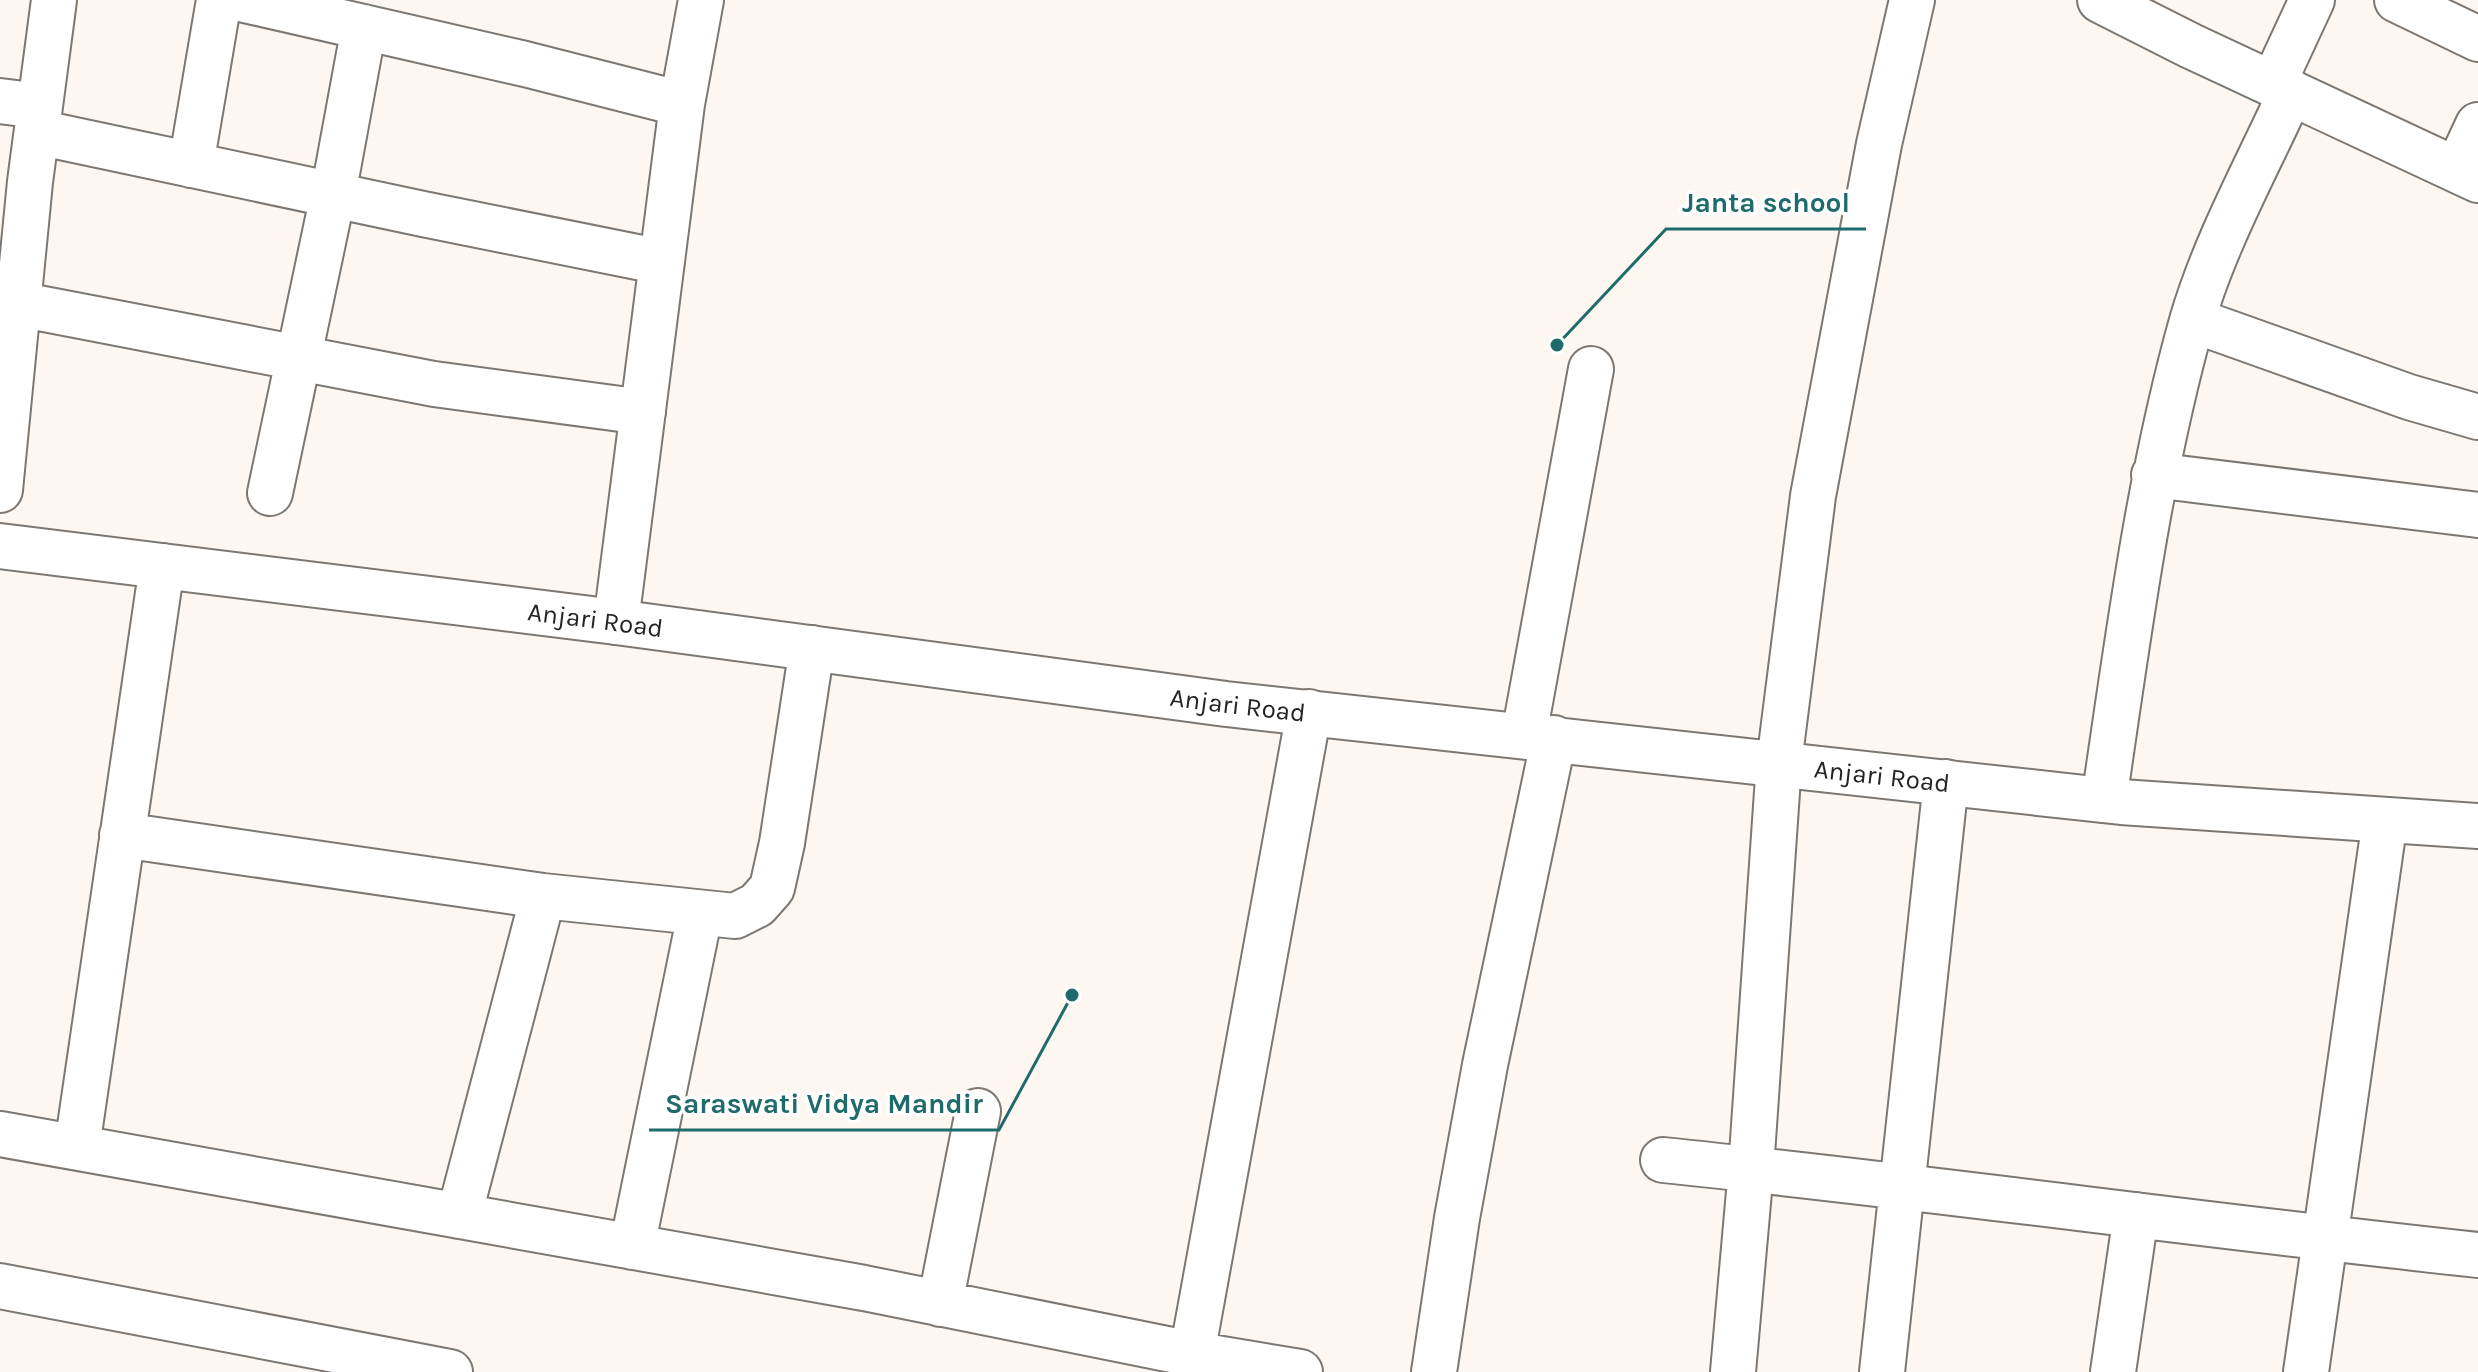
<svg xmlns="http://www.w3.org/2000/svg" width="2478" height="1372" viewBox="0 0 2478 1372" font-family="Karla,sans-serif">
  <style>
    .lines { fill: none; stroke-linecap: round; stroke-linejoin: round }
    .minor-casing { stroke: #7d7772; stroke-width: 48 }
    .tertiary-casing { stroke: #7d7772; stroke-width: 48 }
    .minor { stroke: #fff; stroke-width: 44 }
    .tertiary { stroke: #fff; stroke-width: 44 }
    .labels { text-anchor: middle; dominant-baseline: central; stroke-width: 7; stroke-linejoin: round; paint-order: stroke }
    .street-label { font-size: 26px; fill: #262422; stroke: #fff }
    .leader { fill: none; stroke: #1f6b6b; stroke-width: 3 }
    .callout-dot { fill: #1f6b6b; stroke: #fff; stroke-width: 3 }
    .callout-label { font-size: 28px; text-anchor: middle; font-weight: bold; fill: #1f6b6b; stroke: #fff; stroke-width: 7; stroke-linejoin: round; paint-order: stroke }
  </style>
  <rect width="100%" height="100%" fill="#fef7f1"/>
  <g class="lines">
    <defs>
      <path id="minor" d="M 245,0 L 525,64 L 682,104
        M 2100,0 L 2191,46 L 2478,180
        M 2397,0 L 2478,39
        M 0,101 L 40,106
        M 37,132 L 423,214 L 662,262
        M 191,165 L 219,0
        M 2457,170 L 2478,125
        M 18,304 L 434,384 L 643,412
        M 2193,320 L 2409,397 L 2478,417
        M 2154,475 L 2478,515
        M 0,490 L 30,182 L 54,0
        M 270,493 L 333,195 L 364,27
        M 616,622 L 682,104 L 701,0
        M 1524,735 L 1591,369
        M 2104,800 C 2128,639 2148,478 2192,321 C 2215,242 2257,167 2291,92 L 2274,82 L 2312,0
        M 122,835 L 543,896 L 735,916 L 757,905 L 772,888 L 782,843 L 812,648
        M 0,1134 L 864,1288 L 1192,1354 L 1300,1372
        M 77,1147 L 162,566
        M 1663,1160 C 1935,1188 2206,1226 2478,1255
        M 459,1216 L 543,896
        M 632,1247 L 700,914
        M 0,1286 L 450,1372
        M 940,1304 L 978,1111
        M 1192,1354 L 1309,712
        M 1434,1372 L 1457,1218 L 1485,1065 L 1554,738
        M 1733,1372 L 1751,1169 L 1779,763 L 1813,496 L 1879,144 L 1912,0
        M 1882,1372 L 1946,782
        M 2113,1372 L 2136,1215
        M 2306,1372 L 2385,820"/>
      <g id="tertiary">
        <path id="s1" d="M 0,546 L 616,622 L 1226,704 L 2121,802 L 2478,826"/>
      </g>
    </defs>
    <!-- minor casing -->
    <use href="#minor" class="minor-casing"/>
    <!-- tertiary casing -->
    <use href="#tertiary" class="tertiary-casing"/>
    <!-- minor -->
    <use href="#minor" class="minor"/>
    <!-- tertiary -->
    <use href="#tertiary" class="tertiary"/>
  </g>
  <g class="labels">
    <!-- street labels -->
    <g class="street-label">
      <text stroke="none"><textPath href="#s1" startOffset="600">Anjari Road</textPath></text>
      <text stroke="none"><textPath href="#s1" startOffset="1248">Anjari Road</textPath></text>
      <text stroke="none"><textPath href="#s1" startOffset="1896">Anjari Road</textPath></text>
    </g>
  </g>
  <!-- callouts -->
  <path class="leader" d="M1557 345L1666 229H1866M1072 995L999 1130H649"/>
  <g class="callout-dot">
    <circle cx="1557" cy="345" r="8"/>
    <circle cx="1072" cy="995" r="8"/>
  </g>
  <g class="callout-label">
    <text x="1766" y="212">Janta school</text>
    <text x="824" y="1113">Saraswati Vidya Mandir</text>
  </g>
</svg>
